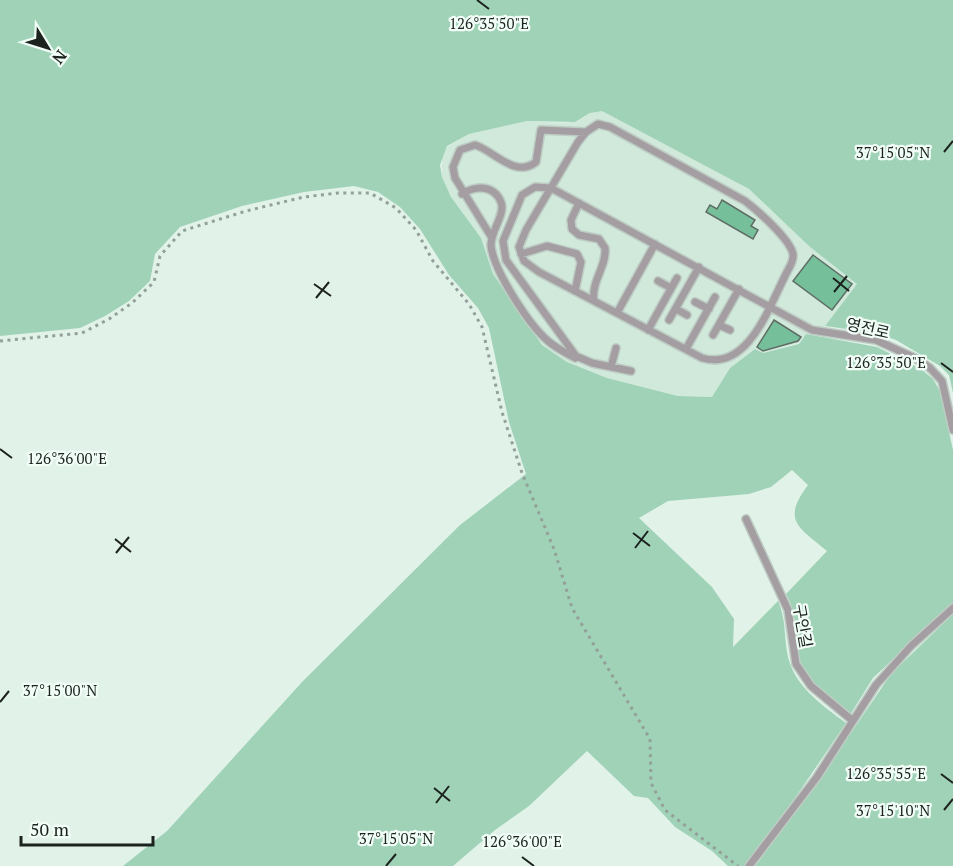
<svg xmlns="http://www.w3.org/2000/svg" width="953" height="866" viewBox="0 0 953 866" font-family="'PT Serif','Noto Sans KR',serif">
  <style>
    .built { fill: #d0e9db }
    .green { fill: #a0d2b7 }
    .building { fill: #75c09b; stroke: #5f6d65; stroke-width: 1.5 }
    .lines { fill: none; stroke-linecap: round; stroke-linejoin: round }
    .lane-casing { stroke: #becdc4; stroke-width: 10 }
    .path { stroke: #93a099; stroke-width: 3; stroke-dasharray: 3 4.5; stroke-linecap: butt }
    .lane { stroke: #a49ea3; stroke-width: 7 }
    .ticks { fill: none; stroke: #1c221e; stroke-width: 2 }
    .labels { text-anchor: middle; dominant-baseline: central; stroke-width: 4.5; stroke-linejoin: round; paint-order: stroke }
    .street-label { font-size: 16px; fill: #1c221e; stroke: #f1fef7 }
    .ticks-label { font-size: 15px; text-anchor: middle; fill: #1c221e; stroke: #f1fef7; stroke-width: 4.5; stroke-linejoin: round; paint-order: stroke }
  </style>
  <rect width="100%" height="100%" fill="#e1f2e8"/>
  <!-- built -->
  <path class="built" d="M 596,110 L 602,111 L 749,189 L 810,247 L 857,284 L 825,326 L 806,334 L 799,343 L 762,353 L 755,349 L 730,368 L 712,397 L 679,396 L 607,378 L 567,362 L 542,345 L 504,293 L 493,274 L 481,239 L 451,197 L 442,177 L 442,155 L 447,147 L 469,134 L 527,121 L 567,123 L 581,119 Z"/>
  <!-- green -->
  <path class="green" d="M 0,0 L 953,0 L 953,393 L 949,375 L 940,366 L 896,340 L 876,333 L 825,326 L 857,284 L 810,247 L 749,189 L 602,111 L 590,113 L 575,122 L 527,121 L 469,134 L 447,146 L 440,165 L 442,177 L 451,197 L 481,238 L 493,274 L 542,345 L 567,362 L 607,378 L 678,396 L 712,397 L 730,368 L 755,349 L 763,353 L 799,344 L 806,334 L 877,347 L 921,369 L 933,379 L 940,391 L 953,450 L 953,603 L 873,678 L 850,715 C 832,702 806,685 800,662 C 794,638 799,616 786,594 L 827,551 C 799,527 781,521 808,485 L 792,470 L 771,487 L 749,494 L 668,501 L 639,518 L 712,587 L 734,619 L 733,647 L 778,601 C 786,619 784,634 787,652 C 792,685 822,705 846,723 L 795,798 L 744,866 L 728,866 L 712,851 L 675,827 L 648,798 L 634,796 L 587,751 L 529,806 L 495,830 L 453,866 L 123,866 L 167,831 L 303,681 L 460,525 L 526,474 L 509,422 L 489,328 L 478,308 L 449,275 L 420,229 L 400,207 L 378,192 L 354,186 L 304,192 L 242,206 L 180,227 L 155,254 L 150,281 L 129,301 L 105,316 L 80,328 L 0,336 Z
    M 953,614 L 953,866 L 755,866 L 819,780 L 891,674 Z"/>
  <!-- building -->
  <path class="building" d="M 722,200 L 755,220 L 751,226 L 758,230 L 753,239 L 706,212 L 710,205 L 717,209 Z
    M 813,255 L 852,284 L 832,310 L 793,281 Z
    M 774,320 L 801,337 L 798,341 L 763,351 L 757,347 Z"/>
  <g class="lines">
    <defs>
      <path id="lane" d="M 598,124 L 610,127 L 745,201 C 757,210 790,239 793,254 C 794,261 790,266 787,272 C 770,304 749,372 702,358 L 539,272 L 524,261 L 519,247 L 526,230 L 578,142 L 586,132 Z
        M 462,194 C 476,185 494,185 501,202 C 506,214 490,232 491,246 C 494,271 529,325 548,341 C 556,348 566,353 575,358
        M 579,203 L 571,220 L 572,229 L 579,235 L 599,239 L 605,248 C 607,266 591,281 594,301
        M 492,238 L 455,178 L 453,167 L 460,150 L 475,145 C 493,150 515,179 536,162 L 541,130 L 586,132
        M 521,254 L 547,246 L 577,254 L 581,262 L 575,291
        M 658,281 L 671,288
        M 695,302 L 709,309
        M 676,309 L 687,315
        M 617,313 L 655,244
        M 669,320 L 699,267
        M 719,325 L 730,330
        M 648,330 L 677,278
        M 713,335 L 739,289
        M 686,349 L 715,297
        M 611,367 L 616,348
        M 631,371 L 592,363 L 576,356 L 506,260 L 503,241 L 522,195 L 535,187 L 551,188 L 812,330 L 876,340 L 915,358 L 930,368 L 942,381 L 953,430
        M 746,519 L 788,610 L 796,664 L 811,686 L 853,721
        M 749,866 L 817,777 L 876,685 L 911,646 L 953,608"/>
    </defs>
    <!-- lane casing -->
    <use href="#lane" class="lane-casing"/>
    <!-- path -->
    <path class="path" d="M 0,341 L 82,333 L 109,319 L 132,303 L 154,282 L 160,256 L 182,231 L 246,211 L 304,197 L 338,193 L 370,193 L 396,208 L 416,230 L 433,261 L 469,304 L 482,327 L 502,412 L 522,473 L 554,549 L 572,608 L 650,739 L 651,783 L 665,810 L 738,866"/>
    <!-- lane -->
    <use href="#lane" class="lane"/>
  </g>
  <!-- ticks -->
  <path class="ticks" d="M 477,0 L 489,9M 944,152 L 953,141M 833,278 L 849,291M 314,284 L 331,296M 834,292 L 847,276M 316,298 L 329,282M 941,363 L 953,372M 0,449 L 12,458M 633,533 L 650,546M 115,539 L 131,552M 635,548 L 648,531M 116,553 L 129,537M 0,702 L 9,691M 941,774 L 953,783M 434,788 L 450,801M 436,803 L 449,786M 944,810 L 953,799M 522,857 L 534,866M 386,866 L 396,854"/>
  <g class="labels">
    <!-- street labels -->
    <g class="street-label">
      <text transform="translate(868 328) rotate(13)">영전로</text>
      <text transform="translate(803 626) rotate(80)">구안길</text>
    </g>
  </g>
  <g class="ticks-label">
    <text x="489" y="29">126°35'50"E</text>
    <text x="893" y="158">37°15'05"N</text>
    <text x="886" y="368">126°35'50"E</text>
    <text x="67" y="464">126°36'00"E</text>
    <text x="60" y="696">37°15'00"N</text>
    <text x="886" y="779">126°35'55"E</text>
    <text x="893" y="816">37°15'10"N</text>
    <text x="396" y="844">37°15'05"N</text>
    <text x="522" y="847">126°36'00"E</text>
  </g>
  <!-- north arrow -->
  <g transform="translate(48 48) rotate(128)" stroke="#f1fef7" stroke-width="4.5" paint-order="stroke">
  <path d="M0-4.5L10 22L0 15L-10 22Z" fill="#1c221e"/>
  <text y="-9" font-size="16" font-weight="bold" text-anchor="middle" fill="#1c221e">N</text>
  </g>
  <!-- scale -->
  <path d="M21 836v9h132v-9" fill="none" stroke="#1c221e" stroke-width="3"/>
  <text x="30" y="836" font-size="18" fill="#1c221e" stroke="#f1fef7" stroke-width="4.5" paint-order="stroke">50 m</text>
</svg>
